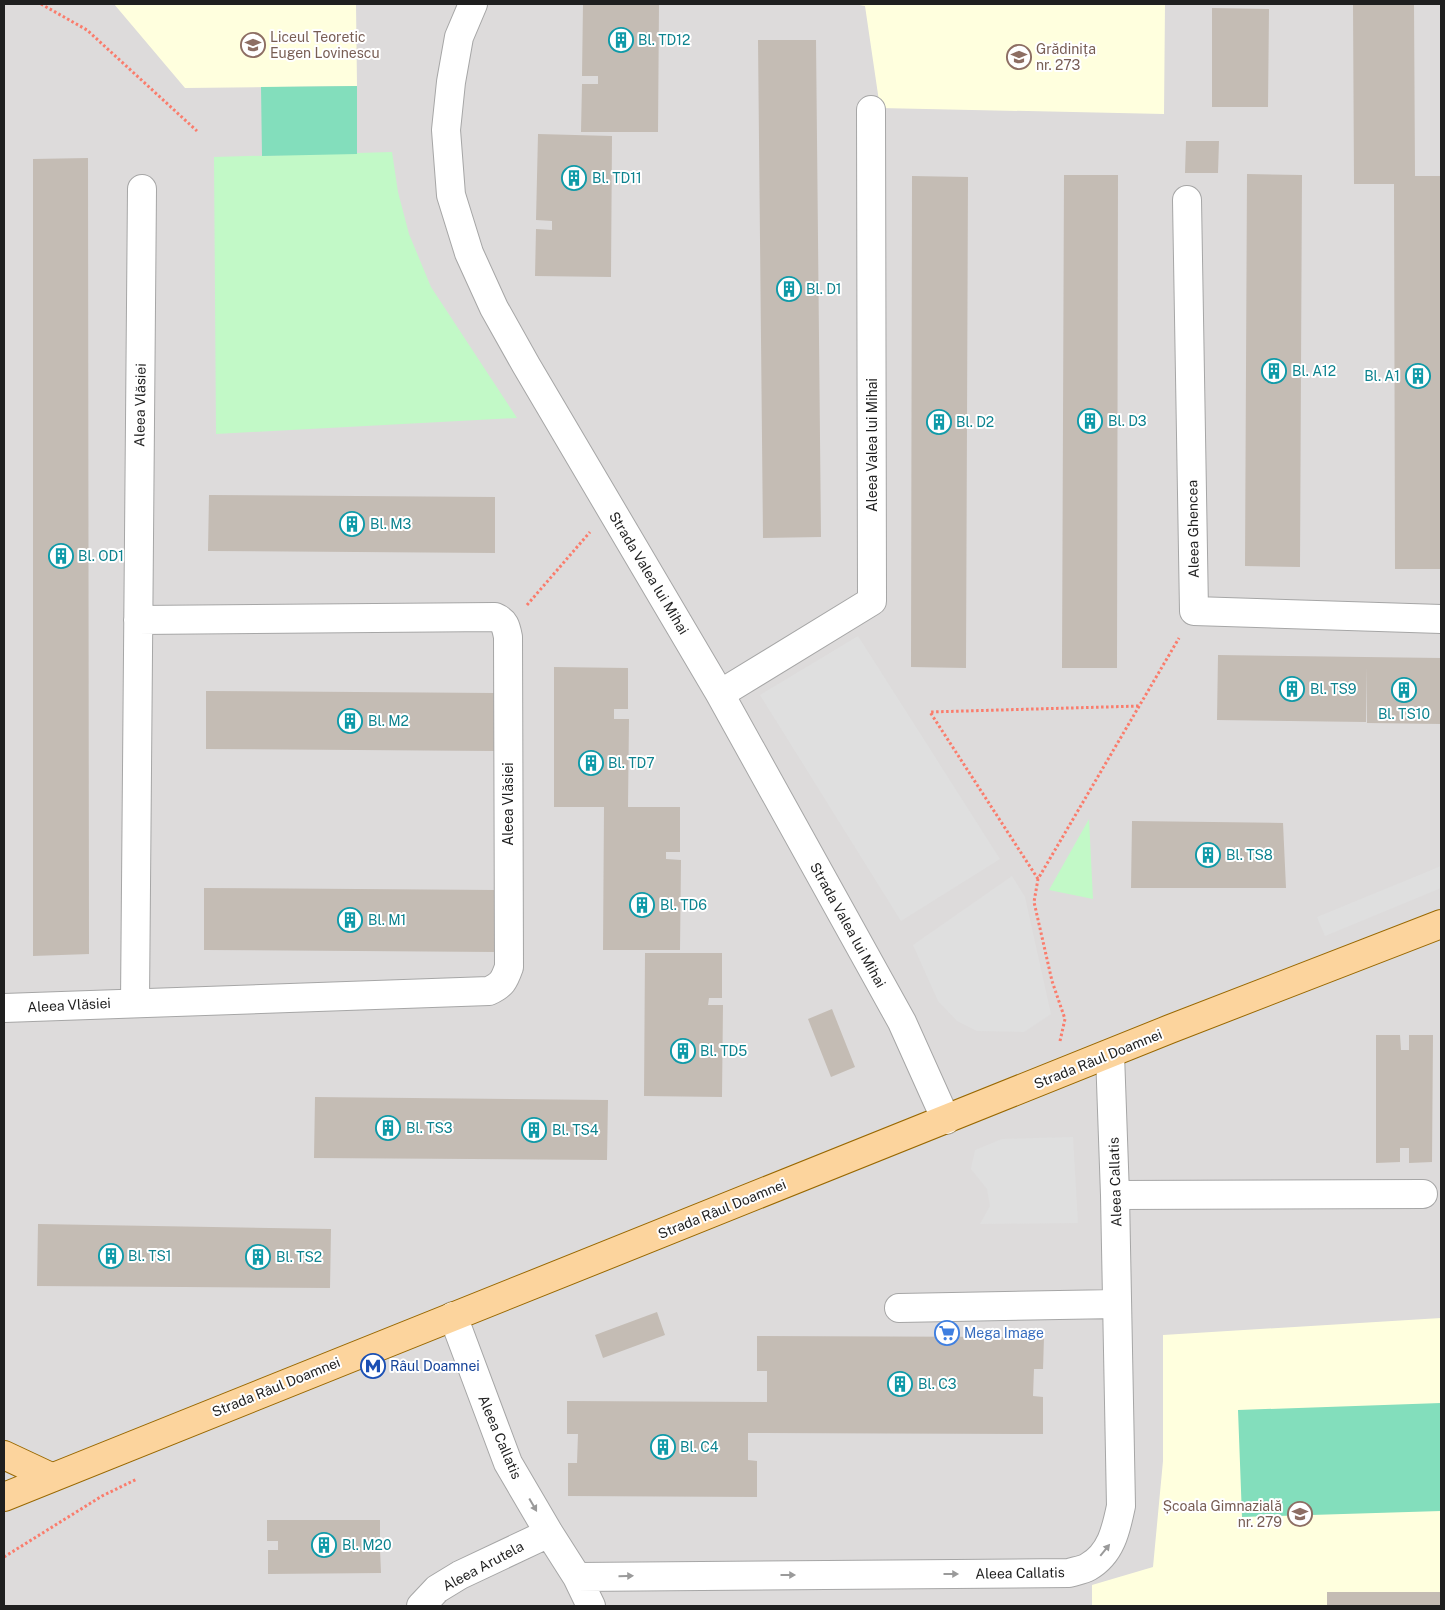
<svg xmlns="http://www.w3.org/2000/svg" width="1445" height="1610" viewBox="0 0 1445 1610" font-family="'Public Sans',sans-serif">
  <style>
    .residential { fill: #dddbdb }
    .education { fill: #ffffde }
    .park { fill: #c2f9c7 }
    .pitch { fill: #83debc }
    .parking { fill: #dfdfdf }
    .building { fill: #c4bcb4 }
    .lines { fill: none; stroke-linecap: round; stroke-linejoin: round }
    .minor-casing { stroke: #a6a6a6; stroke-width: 30 }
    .major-casing { stroke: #996800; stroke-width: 30 }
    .path { stroke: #fa7c6c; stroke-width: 3; stroke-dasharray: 2.5 2.5; stroke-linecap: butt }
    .minor { stroke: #fff; stroke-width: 28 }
    .major { stroke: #fcd49d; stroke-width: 28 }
    .oneway { fill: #9a9a9a }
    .labels { text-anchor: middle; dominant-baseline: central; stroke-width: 4; stroke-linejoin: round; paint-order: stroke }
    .education-label { font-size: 14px; fill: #785e54; stroke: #fff; text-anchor: start }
    .culture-label { font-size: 14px; fill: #0d838f; stroke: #fff; text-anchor: start }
    .street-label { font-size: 14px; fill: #1f1f1f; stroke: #fff }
    .shop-label { font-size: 14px; fill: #366cbe; stroke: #fff; text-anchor: start }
    .transit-label { font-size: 14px; fill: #164399; stroke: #fff; text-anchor: start }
  </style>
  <rect width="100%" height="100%" fill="#efece5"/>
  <!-- residential -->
  <path class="residential" d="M 4,4 L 1441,4 L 1441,1606 L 4,1606 Z"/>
  <!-- education -->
  <path class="education" d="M 114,4 L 356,4 L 357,86 L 185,88 Z
    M 854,4 L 1165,4 L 1164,114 L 880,108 L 865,6 Z
    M 1441,1318 L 1441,1606 L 1092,1606 L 1092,1585 L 1153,1567 L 1163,1461 L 1163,1335 Z"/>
  <!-- park -->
  <path class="park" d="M 392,152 L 398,192 L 409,234 L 431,287 L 517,418 L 216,434 L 214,157 Z
    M 1089,819 L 1093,899 L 1049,890 Z"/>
  <!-- pitch -->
  <path class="pitch" d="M 357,86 L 357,154 L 262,156 L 261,87 Z
    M 1441,1403 L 1441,1511 L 1242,1517 L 1238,1410 Z"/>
  <!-- parking -->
  <path class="parking" d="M 858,636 L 1000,859 L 901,921 L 760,695 Z
    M 1441,866 L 1441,888 L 1325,936 L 1317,917 Z
    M 1012,876 L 1025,897 L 1051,1014 L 1024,1032 L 977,1031 L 957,1021 L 938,1001 L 913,945 Z
    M 1073,1137 L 1078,1223 L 980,1224 L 990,1206 L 987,1189 L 971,1169 L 975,1150 L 1002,1139 Z"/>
  <!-- building -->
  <path class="building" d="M 583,4 L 659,4 L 658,132 L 581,132 L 582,84 L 598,84 L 598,76 L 582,76 Z
    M 1353,4 L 1414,4 L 1415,176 L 1441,176 L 1441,569 L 1395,569 L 1394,184 L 1354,184 Z
    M 1212,8 L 1269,9 L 1268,107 L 1212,107 Z
    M 758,40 L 816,40 L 821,537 L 763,538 Z
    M 538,134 L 612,136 L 611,277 L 535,276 L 536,229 L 552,230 L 552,221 L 536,220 Z
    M 1186,141 L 1219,141 L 1218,173 L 1185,173 Z
    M 88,158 L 89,954 L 33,956 L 33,159 Z
    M 1247,174 L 1302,175 L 1300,567 L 1245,566 Z
    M 1064,175 L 1118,175 L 1117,668 L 1062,668 Z
    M 912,176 L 968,177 L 966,668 L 911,667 Z
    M 209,495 L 495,497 L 495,553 L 208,551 Z
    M 1218,655 L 1441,658 L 1441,724 L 1367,723 L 1367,667 L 1366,722 L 1217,720 Z
    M 554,667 L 628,668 L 628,709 L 614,709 L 614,719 L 629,719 L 628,807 L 680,807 L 680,852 L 666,852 L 666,859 L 681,860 L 680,950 L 603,950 L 604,807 L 554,807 Z
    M 206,691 L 494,693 L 494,751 L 206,749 Z
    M 1132,821 L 1283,823 L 1286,888 L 1131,888 Z
    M 204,888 L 496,890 L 496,952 L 204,950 Z
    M 645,953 L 722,953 L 722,998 L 709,998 L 708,1005 L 723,1005 L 722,1097 L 644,1096 Z
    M 832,1009 L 855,1067 L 831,1077 L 808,1019 Z
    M 1376,1035 L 1400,1035 L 1401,1050 L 1409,1050 L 1409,1035 L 1433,1035 L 1432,1162 L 1409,1163 L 1409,1148 L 1400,1148 L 1400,1162 L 1376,1163 Z
    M 315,1097 L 608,1100 L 607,1160 L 314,1158 Z
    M 38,1224 L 331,1229 L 330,1288 L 37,1286 Z
    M 657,1312 L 665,1335 L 603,1358 L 595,1335 Z
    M 757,1336 L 1044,1337 L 1043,1369 L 1034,1369 L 1033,1396 L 1043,1397 L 1043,1434 L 748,1433 L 748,1460 L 757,1461 L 757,1497 L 568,1496 L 568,1463 L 577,1463 L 578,1434 L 567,1434 L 567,1401 L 767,1402 L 767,1371 L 757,1371 Z
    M 267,1520 L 380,1520 L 380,1540 L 370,1540 L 370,1549 L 380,1549 L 381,1573 L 268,1574 L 268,1550 L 278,1550 L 278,1541 L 267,1541 Z
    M 1327,1592 L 1441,1592 L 1441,1606 L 1327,1606 Z"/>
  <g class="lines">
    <defs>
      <path id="minor" d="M 473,4 L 459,37 L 451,82 L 446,130 L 451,195 L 469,253 L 494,308 L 526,365 L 720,694 L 902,1022 L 946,1120
        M 1187,200 L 1194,611 L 1441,619
        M 720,694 L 872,601 L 871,110
        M 135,1002 L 142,189
        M 4,1008 L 489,991 C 502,985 504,981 509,967 L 508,637 C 506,627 505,621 495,617 L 138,620
        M 1115,1195 L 1423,1194
        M 899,1308 L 1117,1304
        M 453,1316 L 508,1463 L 549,1533 L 577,1577 L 591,1606
        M 577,1577 L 1069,1573 C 1075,1571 1083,1570 1088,1567 C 1111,1554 1116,1530 1121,1506 L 1115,1195 L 1110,1054
        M 421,1606 L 437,1589 L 460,1575 L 549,1533"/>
      <path id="major" d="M 4,1455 L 51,1477
        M 4,1497 L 1170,1029 L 1441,924"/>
    </defs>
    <!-- minor casing -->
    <use href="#minor" class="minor-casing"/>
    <!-- major casing -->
    <use href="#major" class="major-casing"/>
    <!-- path -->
    <path class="path" d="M 41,4 L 87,30 L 197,131
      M 527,605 L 590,532
      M 1038,879 L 930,712 L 1140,706
      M 1060,1041 L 1065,1019 L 1052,981 L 1034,902 L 1038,879 L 1179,638
      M 4,1557 L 102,1496 L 137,1479"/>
    <!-- minor -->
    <use href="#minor" class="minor"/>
    <!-- major -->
    <use href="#major" class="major"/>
  </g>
  <!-- one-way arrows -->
  <defs><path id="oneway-solid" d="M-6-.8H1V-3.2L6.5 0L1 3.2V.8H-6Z" transform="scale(1.25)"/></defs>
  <g class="oneway">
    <use href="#oneway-solid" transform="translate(533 1505) rotate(60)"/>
    <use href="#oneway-solid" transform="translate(1105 1550) rotate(-51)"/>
    <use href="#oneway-solid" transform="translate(951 1574)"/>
    <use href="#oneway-solid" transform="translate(788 1575)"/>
    <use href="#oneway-solid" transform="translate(626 1576) rotate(-1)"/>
  </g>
  <!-- icons -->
  <defs>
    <symbol id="building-ring" viewBox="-11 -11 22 22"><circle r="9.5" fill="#fff" stroke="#0f9aa8" stroke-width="1.5"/><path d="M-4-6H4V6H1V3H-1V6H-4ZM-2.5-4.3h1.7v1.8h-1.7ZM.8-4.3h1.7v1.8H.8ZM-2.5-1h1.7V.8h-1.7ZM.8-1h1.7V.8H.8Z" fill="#0f9aa8"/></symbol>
    <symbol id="school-ring" viewBox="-11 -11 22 22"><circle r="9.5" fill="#fff" stroke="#8d6e63" stroke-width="1.5"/><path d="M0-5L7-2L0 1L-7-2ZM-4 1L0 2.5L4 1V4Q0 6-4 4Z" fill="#8d6e63"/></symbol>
    <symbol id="supermarket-ring" viewBox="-11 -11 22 22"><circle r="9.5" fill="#fff" stroke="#3f7fe0" stroke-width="1.5"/><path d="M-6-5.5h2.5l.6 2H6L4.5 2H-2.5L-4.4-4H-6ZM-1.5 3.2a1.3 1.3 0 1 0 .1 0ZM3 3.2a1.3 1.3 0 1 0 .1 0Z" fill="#3f7fe0"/></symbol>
    <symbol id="metro-ring" viewBox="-11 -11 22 22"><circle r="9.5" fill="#fff" stroke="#1a4fb4" stroke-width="1.5"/><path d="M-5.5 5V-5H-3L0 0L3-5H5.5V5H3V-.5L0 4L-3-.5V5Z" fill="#1a4fb4"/></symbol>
  </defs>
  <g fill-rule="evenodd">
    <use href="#building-ring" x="607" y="26" width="28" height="28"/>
    <use href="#school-ring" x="239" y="31" width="28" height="28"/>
    <use href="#school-ring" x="1005" y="43" width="28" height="28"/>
    <use href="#building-ring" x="560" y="164" width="28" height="28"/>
    <use href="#building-ring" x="775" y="275" width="28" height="28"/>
    <use href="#building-ring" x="1260" y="357" width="28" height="28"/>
    <use href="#building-ring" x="1404" y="362" width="28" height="28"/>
    <use href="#building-ring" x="1076" y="407" width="28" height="28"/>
    <use href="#building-ring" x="925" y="408" width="28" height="28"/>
    <use href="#building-ring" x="338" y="510" width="28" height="28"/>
    <use href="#building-ring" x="47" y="542" width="28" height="28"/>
    <use href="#building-ring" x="1278" y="675" width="28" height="28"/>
    <use href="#building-ring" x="1390" y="676" width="28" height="28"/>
    <use href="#building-ring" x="336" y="707" width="28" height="28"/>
    <use href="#building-ring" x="577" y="749" width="28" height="28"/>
    <use href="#building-ring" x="1194" y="841" width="28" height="28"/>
    <use href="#building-ring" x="628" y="891" width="28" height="28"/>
    <use href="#building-ring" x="336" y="906" width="28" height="28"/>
    <use href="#building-ring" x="669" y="1037" width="28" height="28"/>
    <use href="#building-ring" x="374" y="1114" width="28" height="28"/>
    <use href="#building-ring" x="520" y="1116" width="28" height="28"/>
    <use href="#building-ring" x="97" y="1242" width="28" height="28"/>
    <use href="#building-ring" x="244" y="1243" width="28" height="28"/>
    <use href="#supermarket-ring" x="933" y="1319" width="28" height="28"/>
    <use href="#metro-ring" x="359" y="1352" width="28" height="28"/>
    <use href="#building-ring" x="886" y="1370" width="28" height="28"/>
    <use href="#building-ring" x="649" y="1433" width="28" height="28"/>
    <use href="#school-ring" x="1286" y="1500" width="28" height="28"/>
    <use href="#building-ring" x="310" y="1531" width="28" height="28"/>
  </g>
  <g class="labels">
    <!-- education labels -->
    <g class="education-label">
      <text x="270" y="37">Liceul Teoretic<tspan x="270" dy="16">Eugen Lovinescu</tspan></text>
      <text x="1036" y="49">Grădinița<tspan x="1036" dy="16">nr. 273</tspan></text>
      <text x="1282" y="1506" text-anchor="end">Școala Gimnazială<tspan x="1282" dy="16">nr. 279</tspan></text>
    </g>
    <!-- culture labels -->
    <g class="culture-label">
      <text x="638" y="40">Bl. TD12</text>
      <text x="592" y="178">Bl. TD11</text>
      <text x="806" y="289">Bl. D1</text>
      <text x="1292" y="371">Bl. A12</text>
      <text x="1400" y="376" text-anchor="end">Bl. A1</text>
      <text x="1108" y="421">Bl. D3</text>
      <text x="956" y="422">Bl. D2</text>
      <text x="370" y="524">Bl. M3</text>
      <text x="78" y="556">Bl. OD1</text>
      <text x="1310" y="689">Bl. TS9</text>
      <text x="1404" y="714" text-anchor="middle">Bl. TS10</text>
      <text x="368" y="721">Bl. M2</text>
      <text x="608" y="763">Bl. TD7</text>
      <text x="1226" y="855">Bl. TS8</text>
      <text x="660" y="905">Bl. TD6</text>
      <text x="368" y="920">Bl. M1</text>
      <text x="700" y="1051">Bl. TD5</text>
      <text x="406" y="1128">Bl. TS3</text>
      <text x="552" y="1130">Bl. TS4</text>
      <text x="128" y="1256">Bl. TS1</text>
      <text x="276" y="1257">Bl. TS2</text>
      <text x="918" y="1384">Bl. C3</text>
      <text x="680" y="1447">Bl. C4</text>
      <text x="342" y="1545">Bl. M20</text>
    </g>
    <!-- street labels -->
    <g class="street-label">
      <text transform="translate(140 405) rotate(-89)">Aleea Vlăsiei</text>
      <text transform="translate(872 445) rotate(-90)">Aleea Valea lui Mihai</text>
      <text transform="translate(1193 529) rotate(-91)">Aleea Ghencea</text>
      <text transform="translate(649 573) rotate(59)">Strada Valea lui Mihai</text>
      <text transform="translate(508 804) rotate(-90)">Aleea Vlăsiei</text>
      <text transform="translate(848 925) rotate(61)">Strada Valea lui Mihai</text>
      <text transform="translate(69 1005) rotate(-3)">Aleea Vlăsiei</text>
      <text transform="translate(1098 1059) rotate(-22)">Strada Râul Doamnei</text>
      <text transform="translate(1115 1182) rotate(-92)">Aleea Callatis</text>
      <text transform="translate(722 1209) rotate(-22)">Strada Râul Doamnei</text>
      <text transform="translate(276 1387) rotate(-22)">Strada Râul Doamnei</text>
      <text transform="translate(500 1437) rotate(67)">Aleea Callatis</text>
      <text transform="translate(483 1566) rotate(-28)">Aleea Arutela</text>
      <text transform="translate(1020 1573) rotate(-1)">Aleea Callatis</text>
    </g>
    <!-- shop labels -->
    <g class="shop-label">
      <text x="964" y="1333">Mega Image</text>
    </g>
    <!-- transit labels -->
    <g class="transit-label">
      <text x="390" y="1366">Râul Doamnei</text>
    </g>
  </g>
  <!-- border -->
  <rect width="1445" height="1610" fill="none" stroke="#1f1f1f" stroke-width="10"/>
</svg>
